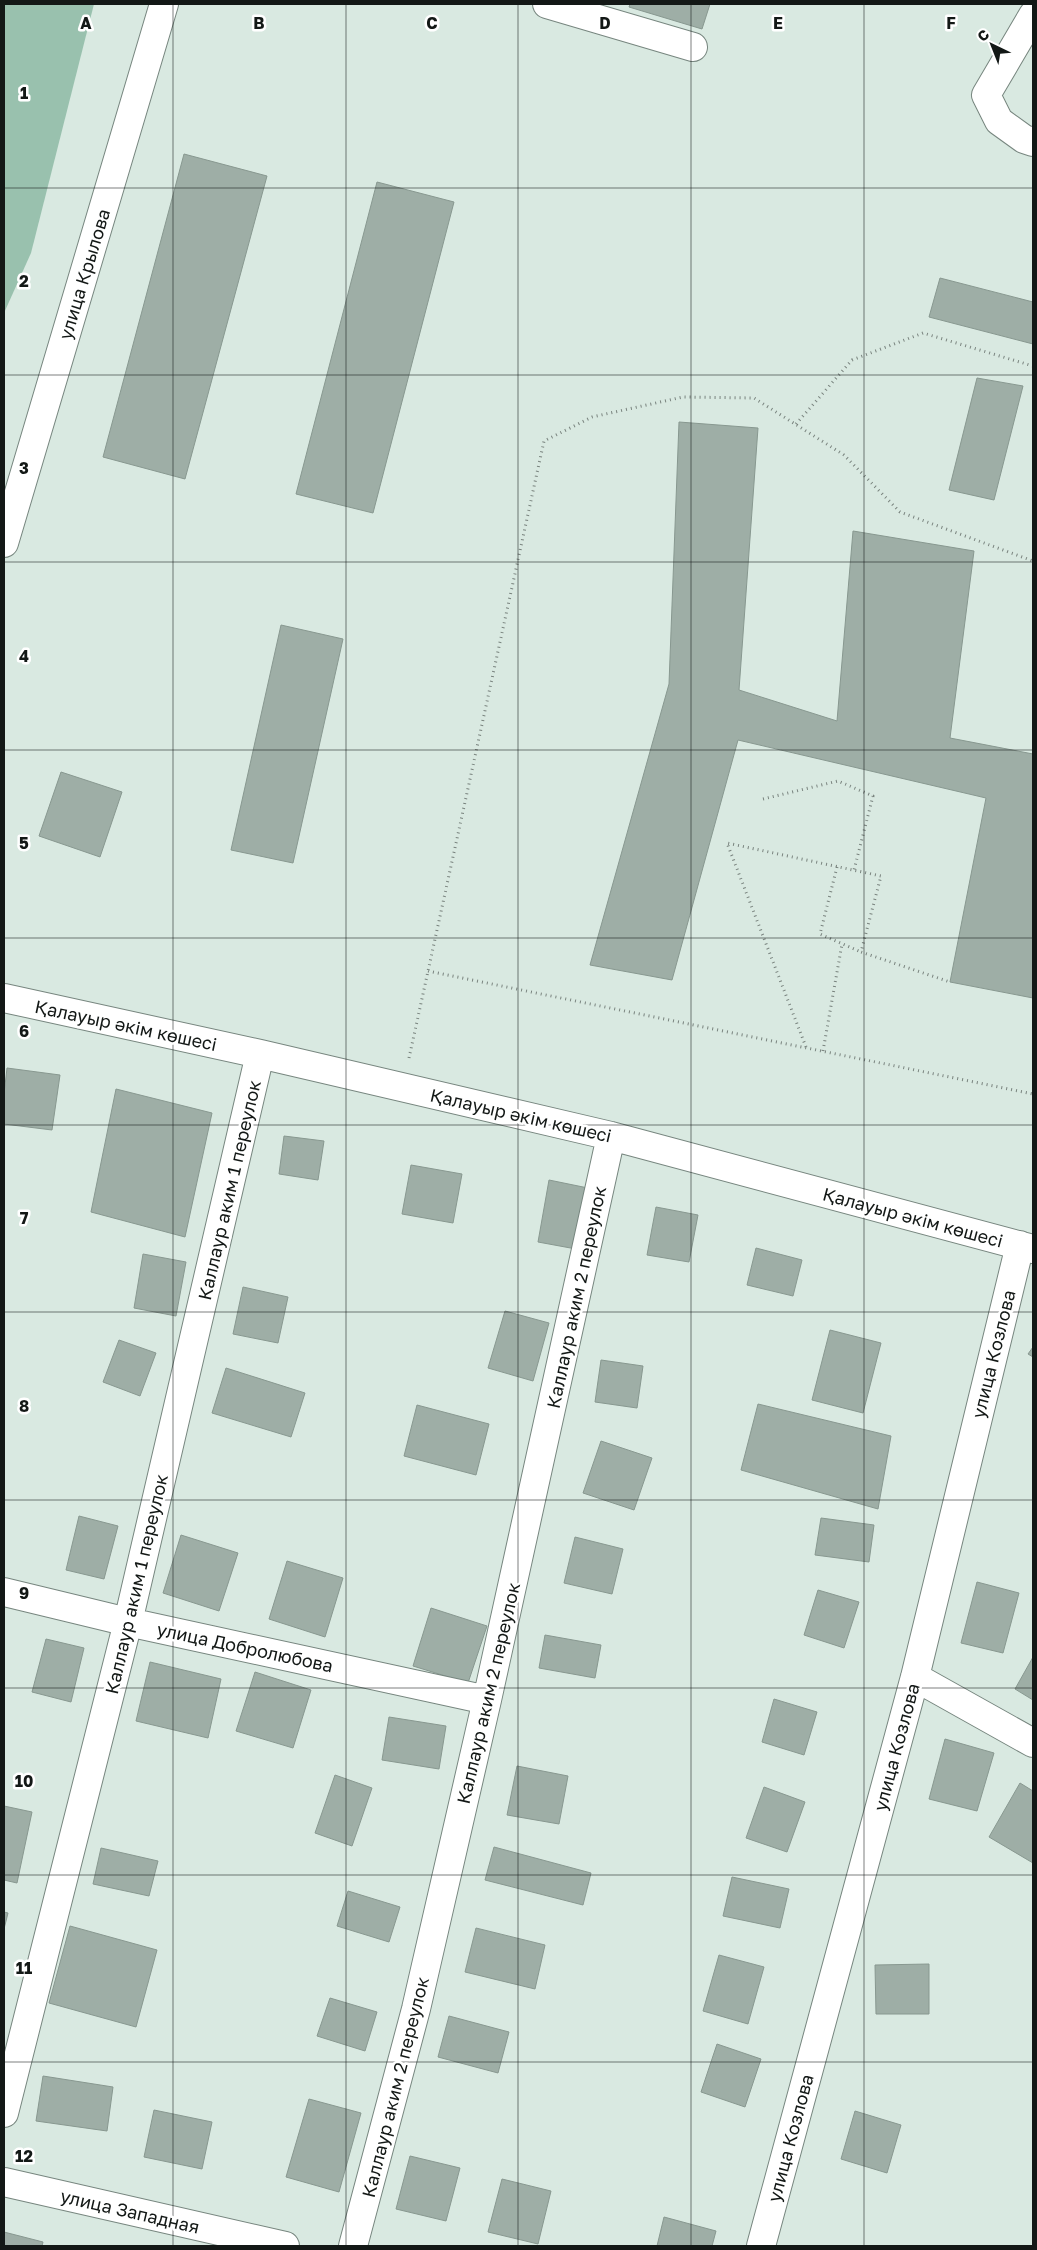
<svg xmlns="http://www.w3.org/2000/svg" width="1037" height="2250" viewBox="0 0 1037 2250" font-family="'Golos Text',sans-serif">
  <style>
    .green { fill: #99c1ae }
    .building { fill: #9eaea6; stroke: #889890 }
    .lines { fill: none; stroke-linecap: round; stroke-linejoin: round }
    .minor-casing { stroke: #77867f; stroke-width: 30 }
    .path { stroke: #79837e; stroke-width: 3; stroke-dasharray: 1 4; stroke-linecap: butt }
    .minor { stroke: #fff; stroke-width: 28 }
    .grid { fill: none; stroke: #131816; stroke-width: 1; stroke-opacity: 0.55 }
    .labels { text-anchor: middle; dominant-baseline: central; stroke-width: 5; stroke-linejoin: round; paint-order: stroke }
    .street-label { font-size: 18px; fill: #131816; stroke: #fff }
    .grid-label { font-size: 16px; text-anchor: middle; font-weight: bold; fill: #131816; stroke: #fff; stroke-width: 5; stroke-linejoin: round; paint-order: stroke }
  </style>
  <rect width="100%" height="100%" fill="#d9e9e1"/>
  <!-- green -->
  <path class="green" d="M 4,4 L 94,4 L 31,253 L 4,313 Z"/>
  <!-- building -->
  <path class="building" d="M 630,4 L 710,4 L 702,29 L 629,7 Z
    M 184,154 L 267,176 L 185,479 L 103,457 Z
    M 377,182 L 454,202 L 373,513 L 296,494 Z
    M 940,278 L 1033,302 L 1033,344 L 929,317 Z
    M 977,378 L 1023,386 L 994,500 L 949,490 Z
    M 679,422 L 758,428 L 739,690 L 837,721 L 853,531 L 974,551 L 950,738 L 1033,754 L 1033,998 L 950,982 L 986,798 L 738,740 L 672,980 L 590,965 L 669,684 Z
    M 281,625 L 343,639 L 293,863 L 231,850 Z
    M 61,772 L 122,792 L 100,857 L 39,836 Z
    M 7,1068 L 60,1075 L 52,1130 L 4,1124 L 4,1094 Z
    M 116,1089 L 212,1113 L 185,1237 L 91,1212 Z
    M 284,1136 L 324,1141 L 318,1180 L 279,1174 Z
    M 411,1165 L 462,1174 L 453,1223 L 402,1214 Z
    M 549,1180 L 588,1188 L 576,1249 L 538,1242 Z
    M 656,1207 L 698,1215 L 689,1262 L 647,1255 Z
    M 756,1248 L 802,1260 L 793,1296 L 747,1285 Z
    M 143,1254 L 186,1262 L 176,1316 L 134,1308 Z
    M 243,1287 L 288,1297 L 278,1343 L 233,1334 Z
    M 505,1311 L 549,1323 L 533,1381 L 488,1368 Z
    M 830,1330 L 881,1343 L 863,1413 L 812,1400 Z
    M 119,1340 L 156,1353 L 140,1396 L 103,1382 Z
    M 1033,1347 L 1033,1357 L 1028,1354 Z
    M 601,1360 L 643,1366 L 637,1408 L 595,1402 Z
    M 226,1368 L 305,1393 L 291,1437 L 212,1413 Z
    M 758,1404 L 891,1436 L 878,1509 L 741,1470 Z
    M 417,1405 L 489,1424 L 476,1475 L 404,1456 Z
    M 601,1441 L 652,1458 L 634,1510 L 583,1493 Z
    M 79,1516 L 118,1526 L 104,1579 L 66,1570 Z
    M 821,1518 L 874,1525 L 869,1562 L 815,1555 Z
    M 181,1535 L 238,1553 L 219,1611 L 163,1593 Z
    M 575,1537 L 623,1549 L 612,1594 L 564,1583 Z
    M 287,1561 L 343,1578 L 325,1637 L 269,1619 Z
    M 977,1582 L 1019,1593 L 1003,1653 L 961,1643 Z
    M 818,1590 L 859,1602 L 844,1648 L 804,1635 Z
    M 431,1608 L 487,1626 L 468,1683 L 413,1666 Z
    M 545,1635 L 601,1645 L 595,1678 L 539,1668 Z
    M 46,1639 L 84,1648 L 71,1702 L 32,1692 Z
    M 1033,1657 L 1033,1700 L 1015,1689 Z
    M 150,1662 L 221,1679 L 208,1738 L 136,1721 Z
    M 255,1672 L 311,1690 L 293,1748 L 236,1731 Z
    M 774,1699 L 817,1712 L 804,1755 L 762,1742 Z
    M 389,1717 L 446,1726 L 439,1769 L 382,1760 Z
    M 945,1739 L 994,1753 L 977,1811 L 929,1799 Z
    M 517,1766 L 568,1776 L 559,1824 L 507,1815 Z
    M 335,1775 L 372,1788 L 352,1846 L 315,1833 Z
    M 1020,1783 L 1033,1791 L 1033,1863 L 989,1837 Z
    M 764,1787 L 805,1802 L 787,1852 L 746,1838 Z
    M 4,1806 L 32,1812 L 17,1883 L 4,1880 Z
    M 494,1847 L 591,1873 L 583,1905 L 485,1880 Z
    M 101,1848 L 158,1861 L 149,1896 L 93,1884 Z
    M 732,1877 L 789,1889 L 780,1928 L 723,1916 Z
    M 348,1891 L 400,1907 L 389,1942 L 337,1926 Z
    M 4,1912 L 8,1913 L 4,1929 Z
    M 70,1926 L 157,1950 L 136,2027 L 49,2003 Z
    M 476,1928 L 545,1945 L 535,1989 L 465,1972 Z
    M 719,1955 L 764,1967 L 748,2024 L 703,2011 Z
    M 929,1964 L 929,2014 L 876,2014 L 875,1965 Z
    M 330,1998 L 377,2012 L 365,2051 L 317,2036 Z
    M 449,2016 L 509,2032 L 498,2073 L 438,2057 Z
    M 717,2044 L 761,2059 L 745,2107 L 701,2092 Z
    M 43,2076 L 113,2087 L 107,2131 L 36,2121 Z
    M 309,2099 L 361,2113 L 339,2192 L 286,2177 Z
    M 154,2110 L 212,2122 L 202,2169 L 144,2157 Z
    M 855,2111 L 901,2125 L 887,2173 L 841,2159 Z
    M 410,2156 L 460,2168 L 446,2221 L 396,2209 Z
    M 502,2179 L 551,2191 L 538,2244 L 488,2232 Z
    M 664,2217 L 716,2231 L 712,2246 L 657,2246 Z
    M 4,2232 L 43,2242 L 42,2246 L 4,2246 Z"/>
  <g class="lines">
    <defs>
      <path id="minor" d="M 547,4 L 693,47
        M 1033,15 L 986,95 L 999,121 L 1024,139 L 1033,142
        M 4,543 L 164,4
        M 4,998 L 260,1054 L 611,1136 L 1033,1249
        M 4,1592 L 128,1622 L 487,1700
        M 915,1677 L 1033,1743
        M 4,2113 L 128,1622 L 260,1054
        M 4,2182 L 285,2246
        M 353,2246 L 416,2009 L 487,1700 L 611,1136
        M 761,2246 L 915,1677 L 1020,1245"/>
    </defs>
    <!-- minor casing -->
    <use href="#minor" class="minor-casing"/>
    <!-- path -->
    <path class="path" d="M 796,424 L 852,360 L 923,333 L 1033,366
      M 763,799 L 838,781 L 873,796 L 854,870
      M 837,867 L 820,934 L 861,952
      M 428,971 L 1033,1094
      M 806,1047 L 727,843 L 881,876 L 861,952 L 950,982
      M 823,1051 L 842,944
      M 409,1058 L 544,441 L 592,417 L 683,397 L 754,398 L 844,455 L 900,512 L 1033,561"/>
    <!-- minor -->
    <use href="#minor" class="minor"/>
  </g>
  <!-- grid -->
  <path class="grid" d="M 173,4 L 173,2246M 346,4 L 346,2246M 518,4 L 518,2246M 691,4 L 691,2246M 864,4 L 864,2246M 4,188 L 1033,188M 4,375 L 1033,375M 4,562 L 1033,562M 4,750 L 1033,750M 4,938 L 1033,938M 4,1125 L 1033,1125M 4,1312 L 1033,1312M 4,1500 L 1033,1500M 4,1688 L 1033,1688M 4,1875 L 1033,1875M 4,2062 L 1033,2062"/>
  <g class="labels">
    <!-- street labels -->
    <g class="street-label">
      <text transform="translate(84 274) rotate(-73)">улица Крылова</text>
      <text transform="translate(126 1025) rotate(12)">Қалауыр әкім көшесі</text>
      <text transform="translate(521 1115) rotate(13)">Қалауыр әкім көшесі</text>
      <text transform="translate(229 1190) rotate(-77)">Каллаур аким 1 переулок</text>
      <text transform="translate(913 1217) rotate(15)">Қалауыр әкім көшесі</text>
      <text transform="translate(576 1297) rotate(-78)">Каллаур аким 2 переулок</text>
      <text transform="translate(993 1354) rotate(-76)">улица Козлова</text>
      <text transform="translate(136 1584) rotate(-77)">Каллаур аким 1 переулок</text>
      <text transform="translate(245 1647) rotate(12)">улица Добролюбова</text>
      <text transform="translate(488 1693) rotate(-77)">Каллаур аким 2 переулок</text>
      <text transform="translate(896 1747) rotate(-75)">улица Козлова</text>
      <text transform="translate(395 2087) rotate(-76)">Каллаур аким 2 переулок</text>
      <text transform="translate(790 2138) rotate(-75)">улица Козлова</text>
      <text transform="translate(130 2211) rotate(13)">улица Западная</text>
    </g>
  </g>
  <g class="grid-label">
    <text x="86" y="29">A</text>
    <text x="259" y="29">B</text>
    <text x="432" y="29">C</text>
    <text x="605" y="29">D</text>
    <text x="778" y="29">E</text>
    <text x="951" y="29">F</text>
    <text x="24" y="99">1</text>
    <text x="24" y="287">2</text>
    <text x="24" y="474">3</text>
    <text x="24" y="662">4</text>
    <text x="24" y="849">5</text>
    <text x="24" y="1037">6</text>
    <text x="24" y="1224">7</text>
    <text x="24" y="1412">8</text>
    <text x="24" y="1599">9</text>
    <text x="24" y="1787">10</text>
    <text x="24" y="1974">11</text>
    <text x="24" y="2162">12</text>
  </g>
  <!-- border -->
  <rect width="1037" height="2250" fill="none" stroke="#131816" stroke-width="10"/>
  <!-- north arrow -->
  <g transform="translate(992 45) rotate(317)" stroke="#ffffff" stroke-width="4" paint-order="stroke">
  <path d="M0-4L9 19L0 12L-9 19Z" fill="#131816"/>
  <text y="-8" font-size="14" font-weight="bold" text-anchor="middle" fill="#131816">С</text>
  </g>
</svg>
